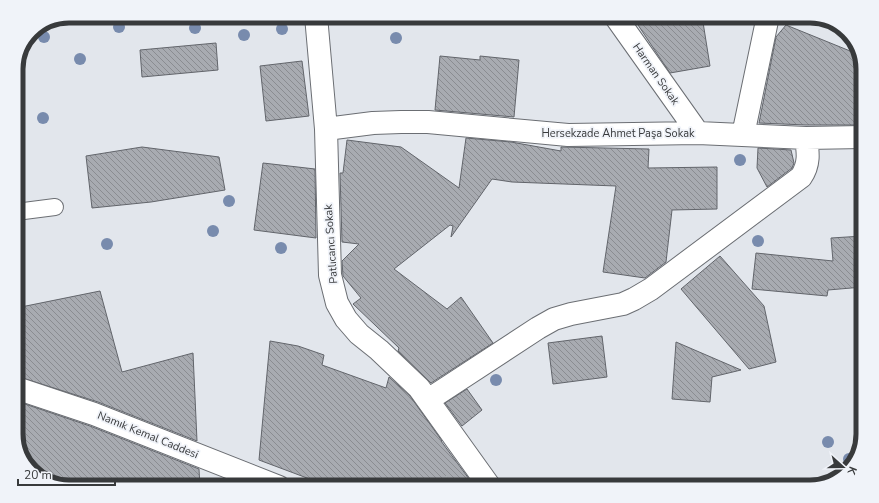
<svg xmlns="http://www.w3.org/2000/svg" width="879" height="503" viewBox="0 0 879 503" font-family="'Nunito Sans',sans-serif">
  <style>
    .building { fill: url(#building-back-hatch); stroke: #62656b }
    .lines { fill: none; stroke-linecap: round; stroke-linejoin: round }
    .lane-casing { stroke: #6b6e73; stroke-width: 18 }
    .street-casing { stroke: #6b6e73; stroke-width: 24 }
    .path { stroke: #a8acb0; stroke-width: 2.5; stroke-dasharray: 3 2; stroke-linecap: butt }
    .lane { stroke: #fff; stroke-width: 16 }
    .street { stroke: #fff; stroke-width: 22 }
    .tree { fill: #788bad }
    .labels { text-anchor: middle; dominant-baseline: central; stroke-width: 3.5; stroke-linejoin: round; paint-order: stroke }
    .street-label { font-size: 11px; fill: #383a3c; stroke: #f0f3f9 }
    .rim { fill: none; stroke: #383a3c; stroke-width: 5 }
  </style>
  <defs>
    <pattern id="building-back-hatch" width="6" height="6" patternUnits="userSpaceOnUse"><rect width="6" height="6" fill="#a8abb1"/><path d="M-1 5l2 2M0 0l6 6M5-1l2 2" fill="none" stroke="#8a8c91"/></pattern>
  </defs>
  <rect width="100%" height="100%" fill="#e2e6ec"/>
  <!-- building -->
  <path class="building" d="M 632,16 L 702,16 L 710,66 L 670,73 Z
    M 786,25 L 860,55 L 863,65 L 863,125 L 806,125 L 759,123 L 776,37 Z
    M 216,43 L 218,70 L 142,77 L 140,50 Z
    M 440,56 L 480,60 L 480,56 L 519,60 L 514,117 L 435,110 Z
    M 302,61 L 309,116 L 266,121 L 260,66 Z
    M 466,138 L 511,142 L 561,151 L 561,147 L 649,149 L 648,168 L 717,167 L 717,209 L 672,210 L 666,262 L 645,278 L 603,272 L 616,186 L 512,182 L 492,179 L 451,237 L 453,226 L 450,225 L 394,269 L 447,309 L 461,297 L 493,343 L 431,383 L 398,351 L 399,348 L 353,304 L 361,298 L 343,276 L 342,261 L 359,244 L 342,242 L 340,173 L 343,173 L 347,140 L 401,147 L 459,188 Z
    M 142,147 L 219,157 L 225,190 L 151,202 L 92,208 L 86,156 Z
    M 758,148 L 791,150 L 794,163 L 792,168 L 767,187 L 757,168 Z
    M 263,163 L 315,169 L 316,238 L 254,230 Z
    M 863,236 L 863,287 L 828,290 L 827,296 L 752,289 L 756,253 L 833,261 L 831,238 Z
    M 720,256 L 764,306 L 776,362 L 749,369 L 681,289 Z
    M 100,291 L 122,372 L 193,353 L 197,441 L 98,402 L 16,376 L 16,308 Z
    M 602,336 L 607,377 L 553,384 L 548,343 Z
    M 270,341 L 298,346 L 324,355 L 322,365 L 386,388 L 389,377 L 410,396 L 442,441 L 441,441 L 475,487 L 331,487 L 259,460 Z
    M 676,342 L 741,370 L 712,377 L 710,402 L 672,399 Z
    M 467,389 L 482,410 L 462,426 L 445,403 Z
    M 16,401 L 90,426 L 199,469 L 200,487 L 69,487 L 43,480 L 23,461 L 16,438 Z"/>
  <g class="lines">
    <defs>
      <path id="lane" d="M 16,212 L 55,207"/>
      <path id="street" d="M 316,16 L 326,129 L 330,275 L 337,303 L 346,319 L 359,334 L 379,350 L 419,388 L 490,487
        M 615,16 L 698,133
        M 326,129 L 373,123 L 401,122 L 428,122 L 568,135 L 698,133 L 806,138 L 863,137
        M 743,135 L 768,16
        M 16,388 L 94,414 L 279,487
        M 428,400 L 538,328 L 554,319 L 571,314 L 623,304 L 634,299 L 651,289 L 801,177 C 810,164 808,152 806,138"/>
    </defs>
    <!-- lane casing -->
    <use href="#lane" class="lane-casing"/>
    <!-- street casing -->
    <use href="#street" class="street-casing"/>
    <!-- path -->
    <path class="path" d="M 442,487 L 447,476"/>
    <!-- lane -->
    <use href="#lane" class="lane"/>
    <!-- street -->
    <use href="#street" class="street"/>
  </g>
  <!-- trees -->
  <g class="tree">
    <circle cx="119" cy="27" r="6"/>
    <circle cx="195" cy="28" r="6"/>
    <circle cx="282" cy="29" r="6"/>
    <circle cx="244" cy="35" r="6"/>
    <circle cx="44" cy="37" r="6"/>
    <circle cx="396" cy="38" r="6"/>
    <circle cx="80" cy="59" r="6"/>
    <circle cx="43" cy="118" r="6"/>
    <circle cx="740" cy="160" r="6"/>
    <circle cx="229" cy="201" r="6"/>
    <circle cx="213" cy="231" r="6"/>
    <circle cx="758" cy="241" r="6"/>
    <circle cx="107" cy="244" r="6"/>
    <circle cx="281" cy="248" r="6"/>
    <circle cx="496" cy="380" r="6"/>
    <circle cx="828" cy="442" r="6"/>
    <circle cx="849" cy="459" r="6"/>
  </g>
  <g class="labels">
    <!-- street labels -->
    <g class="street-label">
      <text transform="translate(656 74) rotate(55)">Harman Sokak</text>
      <text x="618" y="133">Hersekzade Ahmet Paşa Sokak</text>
      <text transform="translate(331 244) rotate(-94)">Patlıcancı Sokak</text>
      <text transform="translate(148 435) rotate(22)">Namık Kemal Caddesi</text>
    </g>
  </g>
  <!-- crop -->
  <path d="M0 0H879V503H0ZM69 23H810A46 46 0 0 1 856 69V434A46 46 0 0 1 810 480H69A46 46 0 0 1 23 434V69A46 46 0 0 1 69 23Z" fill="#f0f3f9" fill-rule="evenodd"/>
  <path class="rim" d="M69 23H810A46 46 0 0 1 856 69V434A46 46 0 0 1 810 480H69A46 46 0 0 1 23 434V69A46 46 0 0 1 69 23Z"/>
  <!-- north arrow -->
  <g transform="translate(843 467) rotate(111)" stroke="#f0f3f9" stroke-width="3" paint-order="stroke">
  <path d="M0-3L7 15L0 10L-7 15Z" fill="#383a3c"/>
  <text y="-6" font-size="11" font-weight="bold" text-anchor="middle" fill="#383a3c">K</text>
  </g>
  <!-- scale -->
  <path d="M18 479v6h97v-6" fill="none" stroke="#383a3c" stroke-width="2"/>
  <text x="24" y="479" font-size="12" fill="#383a3c" stroke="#f0f3f9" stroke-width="3" paint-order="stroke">20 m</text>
</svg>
